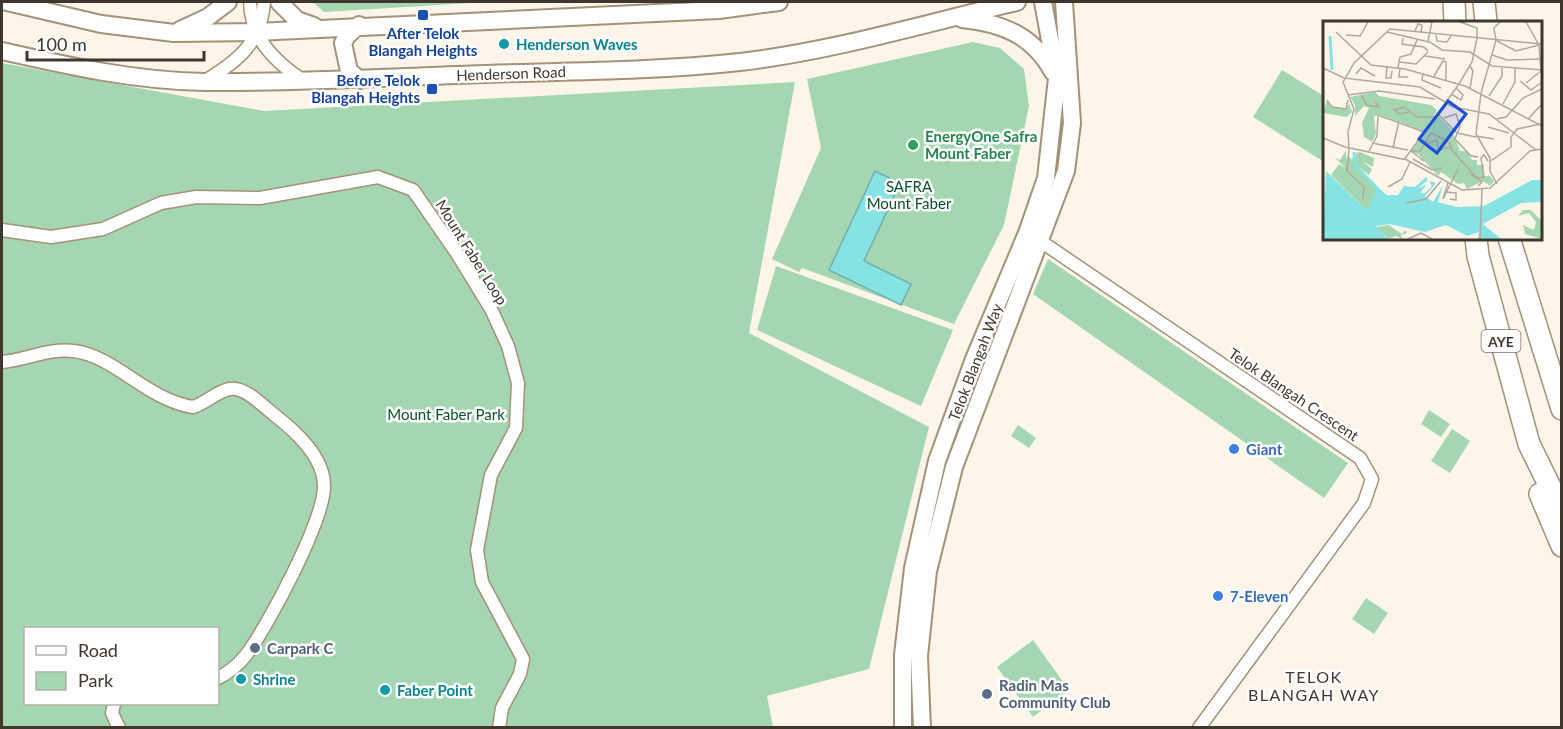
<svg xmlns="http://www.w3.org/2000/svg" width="1563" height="729" viewBox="0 0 1563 729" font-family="Lato,sans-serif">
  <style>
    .green { fill: #a4d7b1; fill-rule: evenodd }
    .water { fill: #86e3e4; stroke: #71afad; stroke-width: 1.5 }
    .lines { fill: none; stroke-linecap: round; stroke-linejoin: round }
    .minor-casing { stroke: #a39278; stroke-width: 15 }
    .secondary-casing { stroke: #a39278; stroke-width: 20 }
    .motorway-casing { stroke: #a39278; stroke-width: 24 }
    .minor { stroke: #fff; stroke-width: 12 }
    .secondary { stroke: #fff; stroke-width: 16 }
    .motorway { stroke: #fff; stroke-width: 21 }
    .transit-dot { fill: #1a4fb4; stroke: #fff; stroke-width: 2 }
    .culture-dot { fill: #0f9aa8; stroke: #fff; stroke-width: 2 }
    .leisure-dot { fill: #2e9e5b; stroke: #fff; stroke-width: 2 }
    .shop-dot { fill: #3f7fe0; stroke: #fff; stroke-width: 2 }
    .service-dot { fill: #5c6f8a; stroke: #fff; stroke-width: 2 }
    .labels { text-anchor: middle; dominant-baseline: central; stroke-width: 5; stroke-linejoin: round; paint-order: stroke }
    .shield { fill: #fff; stroke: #79736c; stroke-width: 1.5 }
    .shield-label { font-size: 14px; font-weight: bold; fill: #3f372d }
    .transit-label { font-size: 15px; font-weight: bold; fill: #164399; stroke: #fff }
    .culture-label { font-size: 15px; font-weight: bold; fill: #0d838f; stroke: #fff; text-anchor: start }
    .street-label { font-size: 15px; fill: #3f372d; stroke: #fff }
    .leisure-label { font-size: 15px; font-weight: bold; fill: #27864d; stroke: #fff; text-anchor: start }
    .park-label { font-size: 15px; fill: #085028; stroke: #fff }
    .shop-label { font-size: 15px; font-weight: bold; fill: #366cbe; stroke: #fff; text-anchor: start }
    .service-label { font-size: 15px; font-weight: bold; fill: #4e5e75; stroke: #fff; text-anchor: start }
    .neighbourhood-label { font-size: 16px; letter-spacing: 1.5px; fill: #3f372d; stroke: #fff }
    .inset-river { fill: none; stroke: #86e3e4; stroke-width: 3 }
    .inset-road { fill: none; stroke: #b1a99e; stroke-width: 1.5 }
    .view { fill: #1d4ed8; fill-opacity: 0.15; stroke: #1d4ed8; stroke-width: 3 }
    .inset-edge { fill: none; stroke: #3f372d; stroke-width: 3 }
  </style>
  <rect width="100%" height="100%" fill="#fdf5ea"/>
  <!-- green -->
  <path class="green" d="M 313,2 L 487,2 L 324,12 Z
    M 973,42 L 1000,48 L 1024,69 L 1029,106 L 1004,225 L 954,324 L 802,268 L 799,272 L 772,259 L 821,148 L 807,79 Z
    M 2,63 L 264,111 L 795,82 L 749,333 L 929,427 L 869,669 L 767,696 L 773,727 L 2,727 ZM 26,628 L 218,628 L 218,704 L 26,704 Z
    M 1282,70 L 1324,96 L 1324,162 L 1253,117 Z
    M 1048,259 L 1348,463 L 1324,498 L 1033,294 Z
    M 776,266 L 953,330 L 921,406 L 757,330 Z
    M 1429,410 L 1450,424 L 1441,437 L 1421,424 Z
    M 1018,425 L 1036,438 L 1029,448 L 1011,436 Z
    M 1452,429 L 1470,441 L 1450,473 L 1431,461 Z
    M 1366,598 L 1388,613 L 1374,634 L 1352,619 Z
    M 1033,640 L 1069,690 L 1033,717 L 997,667 Z"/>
  <!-- water -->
  <path class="water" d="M 875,171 L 900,183 L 864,261 L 911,284 L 901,305 L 829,270 Z"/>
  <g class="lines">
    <defs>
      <path id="minor" d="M 250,2 C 251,38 273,60 302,80
        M 205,81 C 238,61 261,43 264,2
        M 2,230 L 51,237 L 103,229 L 161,203 L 196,197 L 260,198 L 378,177 L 413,190 L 458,255 L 491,309 L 508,346 L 518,383 L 516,428 L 491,475 L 477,550 L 482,582 L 523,659 L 520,674 L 502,708 L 499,728
        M 1033,236 L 1360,458 L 1372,479 L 1364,503 L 1199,728
        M 2,362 C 26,360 48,348 74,351 C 115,356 147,400 193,407 C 206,403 217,391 230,389 C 244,386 262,405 272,413 C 294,430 324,456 324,486 C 324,521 268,626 246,655 C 239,664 228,673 218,678
        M 114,704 L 112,713 L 119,728"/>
      <path id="secondary" d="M 7,2 L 101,24 L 174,33 L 256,32 L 719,10 L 779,2
        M 279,2 L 297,20 L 314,26
        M 962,19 C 1002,23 1033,35 1053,72
        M 359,25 L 347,36 L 343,43 L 349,71 L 360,80
        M 180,30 L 208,17 L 228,2
        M 2,51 C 68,66 136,81 205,82 C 280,83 356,79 432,76 C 534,71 638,73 740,62 C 834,51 926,23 1017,2
        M 903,728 L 903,655 L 913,568 L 937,461 L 974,359 L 1027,233 L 1046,178 L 1057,78 L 1043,2
        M 922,728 L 919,656 L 928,571 L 954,467 L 1066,171 L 1072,123 L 1064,2"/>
      <path id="motorway" d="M 1454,2 L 1455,22
        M 1484,2 L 1486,22
        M 1476,238 L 1478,256 L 1529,444 L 1562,511
        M 1509,238 L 1562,409
        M 1540,494 L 1562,546"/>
    </defs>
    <!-- minor casing -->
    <use href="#minor" class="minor-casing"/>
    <!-- secondary casing -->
    <use href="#secondary" class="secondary-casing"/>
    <!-- motorway casing -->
    <use href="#motorway" class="motorway-casing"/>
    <!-- minor -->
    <use href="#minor" class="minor"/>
    <!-- secondary -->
    <use href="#secondary" class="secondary"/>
    <!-- motorway -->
    <use href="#motorway" class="motorway"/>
  </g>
  <!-- markers -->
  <g class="transit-dot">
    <rect x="417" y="9" width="12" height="12" rx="3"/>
    <rect x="426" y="83" width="12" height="12" rx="3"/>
  </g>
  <g class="culture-dot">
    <circle cx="504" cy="44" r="6"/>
    <circle cx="241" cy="679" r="6"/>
    <circle cx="385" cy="690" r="6"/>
  </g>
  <circle class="leisure-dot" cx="913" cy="145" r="6"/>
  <g class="shop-dot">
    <circle cx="1234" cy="449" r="6"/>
    <circle cx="1218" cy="596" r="6"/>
  </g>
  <g class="service-dot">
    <circle cx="255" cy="648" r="6"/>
    <circle cx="987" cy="694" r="6"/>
  </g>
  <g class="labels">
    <!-- shield labels -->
    <rect class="shield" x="1481.5" y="330" width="39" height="22" rx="4.5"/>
    <g class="shield-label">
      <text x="1501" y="341">AYE</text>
    </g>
    <!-- transit labels -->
    <g class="transit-label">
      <text x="423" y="33">After Telok<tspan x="423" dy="17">Blangah Heights</tspan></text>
      <text x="420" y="80" text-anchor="end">Before Telok<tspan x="420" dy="17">Blangah Heights</tspan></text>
    </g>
    <!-- culture labels -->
    <g class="culture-label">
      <text x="516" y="44">Henderson Waves</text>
      <text x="253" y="679">Shrine</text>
      <text x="397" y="690">Faber Point</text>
    </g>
    <!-- street labels -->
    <g class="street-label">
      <text transform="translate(511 73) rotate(-2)">Henderson Road</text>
      <text transform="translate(472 252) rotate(58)">Mount Faber Loop</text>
      <text transform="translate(975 362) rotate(-69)">Telok Blangah Way</text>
      <text transform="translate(1294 394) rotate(34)">Telok Blangah Crescent</text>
    </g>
    <!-- leisure labels -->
    <g class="leisure-label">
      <text x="925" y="136">EnergyOne Safra<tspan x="925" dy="17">Mount Faber</tspan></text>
    </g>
    <!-- park labels -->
    <g class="park-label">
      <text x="909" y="186">SAFRA<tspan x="909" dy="17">Mount Faber</tspan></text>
      <text x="446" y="414">Mount Faber Park</text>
    </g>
    <!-- shop labels -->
    <g class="shop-label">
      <text x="1246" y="449">Giant</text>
      <text x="1230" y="596">7-Eleven</text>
    </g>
    <!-- service labels -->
    <g class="service-label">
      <text x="267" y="648">Carpark C</text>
      <text x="999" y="685">Radin Mas<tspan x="999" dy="17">Community Club</tspan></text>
    </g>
    <!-- neighbourhood labels -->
    <g class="neighbourhood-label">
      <text x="1314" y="676">TELOK<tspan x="1314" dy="18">BLANGAH WAY</tspan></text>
    </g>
  </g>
  <!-- overview -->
  <g transform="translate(1323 21)">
    <rect width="219" height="219" fill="#fdf5ea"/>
    <path d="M 52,71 L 56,75 L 108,84 L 114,89 L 103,111 L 55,93 L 51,96 L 53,113 L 49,121 L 41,116 L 39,102 L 46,87 L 41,85 L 32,95 L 32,84 L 27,76 ZM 4,79 L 7,85 L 24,88 L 26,82 L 29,91 L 24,96 L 0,92 ZM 115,95 L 129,109 L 137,130 L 144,130 L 149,139 L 154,139 L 154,144 L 161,144 L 160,155 L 167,155 L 171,160 L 167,165 L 160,160 L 144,168 L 141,162 L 135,163 L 118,151 L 115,155 L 95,133 L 87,130 ZM 23,129 L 23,137 L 26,135 L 29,139 L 31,132 L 33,138 L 33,132 L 37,131 L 51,137 L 50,146 L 39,140 L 49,148 L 46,154 L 33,144 L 56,168 L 44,190 L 8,154 L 16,143 L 23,147 L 12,137 L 17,139 ZM 200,189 L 208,189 L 219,200 L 219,218 L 202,213 L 200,204 L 211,209 L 213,201 L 206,192 L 195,195 ZM 66,204 L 79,213 L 82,209 L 84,212 L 78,214 L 79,218 L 73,215 L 65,218 L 53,206 Z" fill="#a4d7b1"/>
    <path d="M 3,150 L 44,190 L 54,166 L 64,174 L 75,174 L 81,165 L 92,166 L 103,156 L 105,159 L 94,168 L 104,163 L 98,171 L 101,173 L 109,165 L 106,160 L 113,162 L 102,175 L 110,181 L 120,164 L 115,181 L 133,186 L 161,185 L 209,159 L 219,159 L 219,181 L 198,182 L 160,203 L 178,218 L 155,218 L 156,211 L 144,215 L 123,204 L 102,211 L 66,203 L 53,205 L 64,218 L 0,218 Z" fill="#86e3e4"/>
    <path class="inset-river" d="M 7,15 L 9,49M 31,131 L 32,144 L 55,168M 66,198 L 115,198M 116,199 L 132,198 L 135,187M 86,200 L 109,199 L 118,186 L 131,186M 26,218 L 51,197 L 131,197 L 137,193 L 135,190M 41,218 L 45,203 L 52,198M 43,218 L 46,204 L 52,199 L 84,199M 46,218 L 47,205 L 53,202 L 86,201"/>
    <path class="inset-road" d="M 109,1 L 105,20 L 119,29 L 147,31 L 169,45 L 219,49M 137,1 L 154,7 L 154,17M 203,1 L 216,24 L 218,50M 92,10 L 95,3 L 99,4 L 98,11M 13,11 L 48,44 L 82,48 L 142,65 L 219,105M 64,11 L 106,21M 23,14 L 37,15 L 45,1M 113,14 L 114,20 L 124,21 L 128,15M 80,17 L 79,23 L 101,26 L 105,30M 174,20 L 193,30 L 216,24M 169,34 L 184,39 L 218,38M 102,35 L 122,38M 76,41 L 93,43 L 105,31M 64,45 L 63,57 L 68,57 L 69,50M 147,45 L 150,50 L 147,67M 0,47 L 21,57 L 97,66 L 130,86 L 166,93 L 213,129M 75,47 L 77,36 L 88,33 L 94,19M 77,47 L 76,56 L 85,56M 100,52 L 99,59 L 118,67M 33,53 L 38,47 L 52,55M 111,55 L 120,40 L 123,41 L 123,59M 197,60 L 208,69 L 219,61M 203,62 L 218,50M 128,73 L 138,79 L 140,74 L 133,67M 25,74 L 56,70 L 112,78M 38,74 L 44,84 L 56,86 L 52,81M 166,75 L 179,55 L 179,47M 4,79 L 9,86 L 23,88 L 25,79M 180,83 L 192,61 L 192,47M 86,91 L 77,93 L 71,89 L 81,86 L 94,96 L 112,96M 114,92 L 134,112 L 153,116M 121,97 L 133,93 L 137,105 L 132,118 L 148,135 L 155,136M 206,97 L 219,83M 173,98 L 183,96 L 200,77 L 219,68M 165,106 L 186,112M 153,115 L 171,118M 0,117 L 22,126 L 84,139 L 139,169 L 167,167 L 207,130 L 219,128M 49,122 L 85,129M 100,124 L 114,119 L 116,129M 70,127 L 76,100M 26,128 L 25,111 L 31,88 L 20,61 L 31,42 L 67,8 L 219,23M 116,129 L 126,126 L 154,157 L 161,156 L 158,137 L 161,134 L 165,140M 46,130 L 54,115 L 55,94 L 104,112M 90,138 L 109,149 L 119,147M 81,139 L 136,63 L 149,41 L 154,17M 101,140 L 88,130 L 97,130 L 108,112 L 126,121 L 129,128M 166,141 L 188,126 L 188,116 L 194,108 L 218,103M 24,150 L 41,166 L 40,178M 24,150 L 26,128M 146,152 L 159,161 L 155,165M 125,162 L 120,178 L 135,148M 174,163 L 167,150 L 167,137 L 153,113 L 158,72 L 173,19 L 171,7 L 177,1M 65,166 L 79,158 L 87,141M 123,171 L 133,172 L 133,179 L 127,178M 83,182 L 103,178 L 118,160M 85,218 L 98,212 L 109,218M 157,218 L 159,168"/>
    <path class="view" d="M 125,80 L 143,93 L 114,132 L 96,118 Z"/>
    <rect width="219" height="219" class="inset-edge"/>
  </g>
  <!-- border -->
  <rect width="1563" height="729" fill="none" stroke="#3f372d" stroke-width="6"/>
  <!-- legend -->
  <rect x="24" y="627" width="195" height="78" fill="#ffffff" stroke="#b2afab" stroke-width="1.5"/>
  <rect x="36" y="646" width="30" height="9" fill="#ffffff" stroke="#b2afab" stroke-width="1.5"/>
  <text x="78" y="657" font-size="18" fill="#3f372d">Road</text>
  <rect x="36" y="672" width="30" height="18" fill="#a4d7b1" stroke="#b2afab" stroke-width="1.5"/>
  <text x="78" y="687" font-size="18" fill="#3f372d">Park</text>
  <!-- scale -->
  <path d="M27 51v9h177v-9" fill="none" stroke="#3f372d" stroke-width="3"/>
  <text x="36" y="51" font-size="18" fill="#3f372d" stroke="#ffffff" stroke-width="4.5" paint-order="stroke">100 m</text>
</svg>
